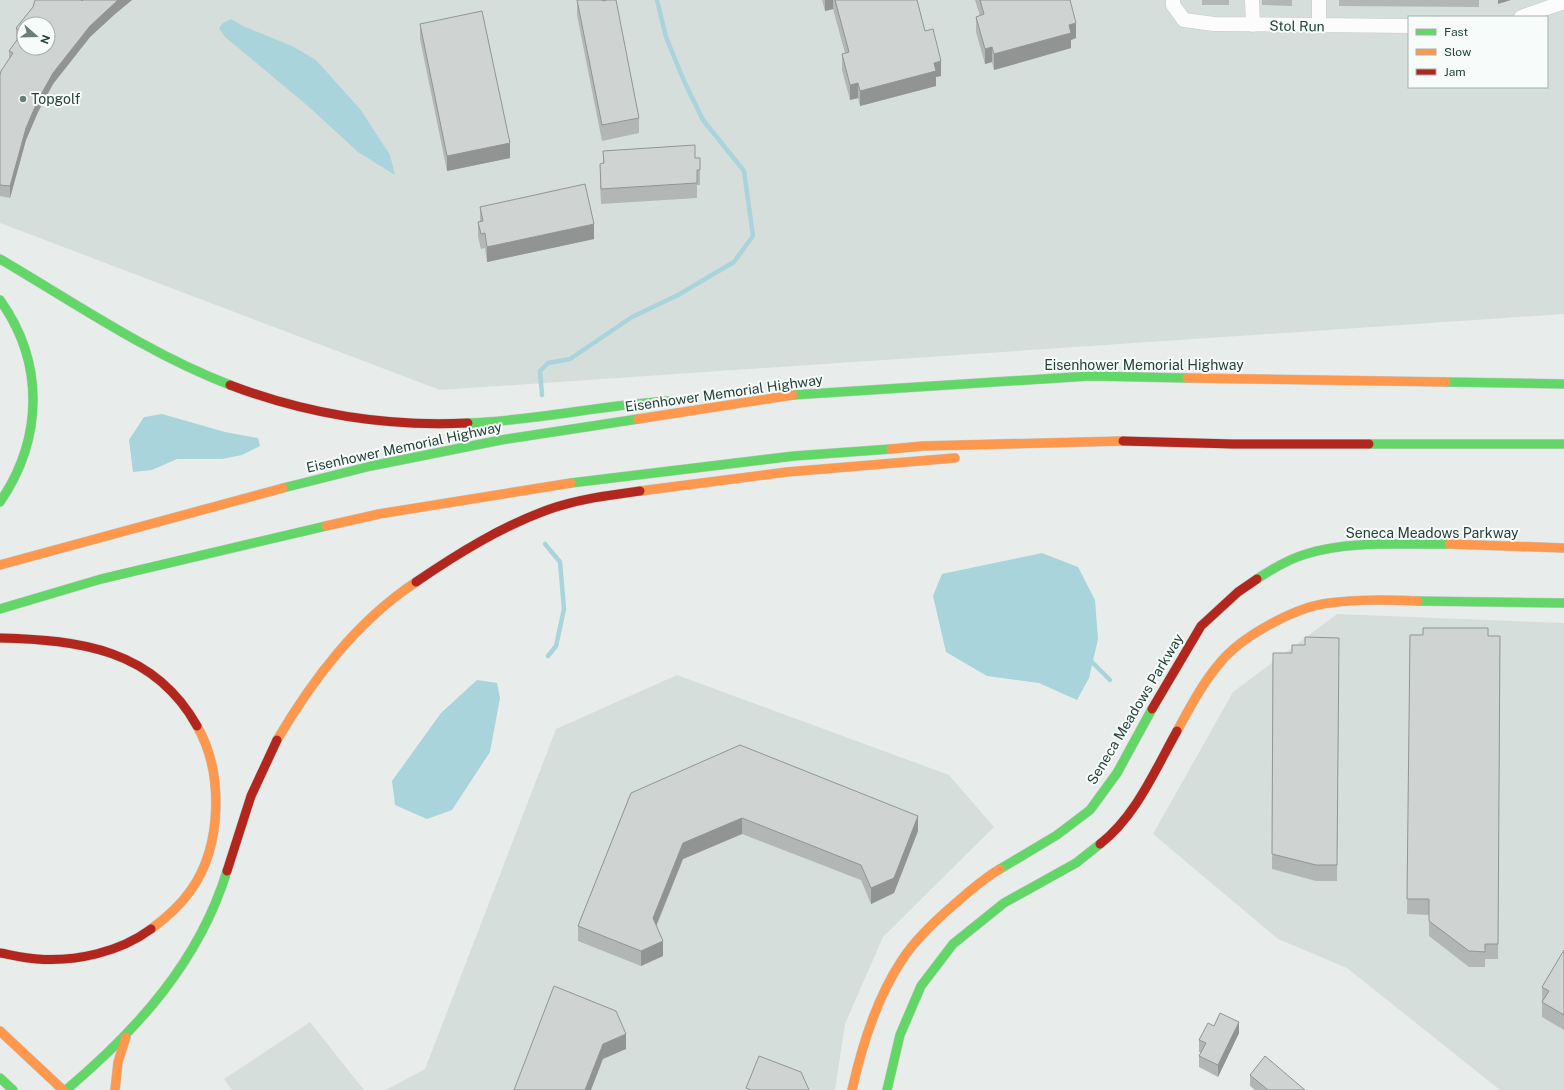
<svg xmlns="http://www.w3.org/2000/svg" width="1564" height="1090" viewBox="0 0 1564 1090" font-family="'Public Sans',sans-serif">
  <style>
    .built { fill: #d6dedb; fill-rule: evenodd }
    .water { fill: #a9d4db }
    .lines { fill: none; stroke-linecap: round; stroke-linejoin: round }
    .stream { stroke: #a9d4db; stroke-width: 4.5 }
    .street-casing { stroke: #c5cac8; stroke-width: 15 }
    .fast-casing { stroke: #c3cbc8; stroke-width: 10 }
    .slow-casing { stroke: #c3cbc8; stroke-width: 10 }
    .jam-casing { stroke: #c3cbc8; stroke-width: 10 }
    .street { stroke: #fcfcfc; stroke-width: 14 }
    .fast { stroke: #63d668; stroke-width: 9 }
    .slow { stroke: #ff974d; stroke-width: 9 }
    .jam { stroke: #b3261e; stroke-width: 9 }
    .wall { fill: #b2b6b5 }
    .shaded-wall { fill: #919493 }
    .building { fill: #cfd4d2; stroke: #919493; fill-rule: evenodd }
    .poi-dot { fill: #697e78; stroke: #f7fbf9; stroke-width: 1.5 }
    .labels { text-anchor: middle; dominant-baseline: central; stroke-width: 4; stroke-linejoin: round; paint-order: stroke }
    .street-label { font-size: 14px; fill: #24423a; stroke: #f7fbf9 }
    .poi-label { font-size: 14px; fill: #24423a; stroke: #f7fbf9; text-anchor: start }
  </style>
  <rect width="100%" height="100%" fill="#e8edeb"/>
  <!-- built -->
  <path class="built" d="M 0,0 L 1564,0 L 1564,314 L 440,390 L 0,223 ZM 1409,17 L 1547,17 L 1547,87 L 1409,87 ZM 24,24 L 48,24 L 48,48 L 24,48 Z
    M 1337,614 L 1564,623 L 1564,1090 L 1500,1090 L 1347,968 L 1278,939 L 1153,834 L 1233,692 Z
    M 677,675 L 949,775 L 994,827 L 883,937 L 845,1024 L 835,1090 L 386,1090 L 425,1069 L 556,729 Z
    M 310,1022 L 364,1090 L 232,1090 L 224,1079 Z"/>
  <!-- water -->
  <path class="water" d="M 231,19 L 243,26 L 292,46 L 316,60 L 360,109 L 390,155 L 395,175 L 358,152 L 309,107 L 224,36 L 219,28 L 223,23 Z
    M 162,414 L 225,432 L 258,438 L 260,446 L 242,455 L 222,459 L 177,459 L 152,470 L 133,472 L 129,440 L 144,417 Z
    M 1042,553 L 1078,567 L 1095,600 L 1098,639 L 1089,678 L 1077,700 L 1039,683 L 987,676 L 946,652 L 933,596 L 942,574 Z
    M 477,680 L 497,683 L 500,698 L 490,752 L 452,810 L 427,819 L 395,805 L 392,781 L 441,713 Z"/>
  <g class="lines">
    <!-- stream -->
    <path class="stream" d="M 542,395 L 540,371 L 548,363 L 570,359 L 632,317 L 678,295 L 734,262 L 753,236 L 744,171 L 703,120 L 684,81 L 666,37 L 657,0
      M 545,544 L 560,562 L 564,609 L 556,646 L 548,656
      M 1093,663 L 1110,680"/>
    <defs>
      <path id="street" d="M 1173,0 L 1173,5 L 1184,20 L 1214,24 L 1409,26
        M 1252,0 L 1253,25
        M 1319,0 L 1319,26
        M 1521,17 L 1564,2"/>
      <path id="fast" d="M 0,259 C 75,303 149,354 230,385
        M 0,300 C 45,363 43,439 0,502
        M 1446,382 L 1564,384
        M 793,395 L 1090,376 L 1187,378
        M 468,423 C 535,421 601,405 669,401
        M 1369,444 L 1564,444
        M 571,483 L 794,456 L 891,449
        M 283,488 L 371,466 L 501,440 L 638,419
        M 1257,579 C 1272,569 1289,559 1306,554 C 1349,540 1403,545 1449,544
        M 1418,601 L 1564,603
        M 0,609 L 101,579 L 326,526
        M 1000,869 L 1057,835 L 1090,810 L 1117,773 L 1152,709
        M 0,1078 L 13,1090
        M 66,1090 C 137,1030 199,962 227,871
        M 887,1090 L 900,1035 L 921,986 L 953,944 L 1004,903 L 1076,863 L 1100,844"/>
      <path id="slow" d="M 1187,378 L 1446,382
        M 638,419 L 793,395
        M 891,449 L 923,446 L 1123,441
        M 640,491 L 787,472 L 955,458
        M 326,526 L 379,514 L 571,483
        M 1449,544 L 1564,548
        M 0,565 L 283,488
        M 1177,731 C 1189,709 1202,684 1219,664 C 1240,637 1295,607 1329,603 C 1359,599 1389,600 1418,601
        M 277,740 C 313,679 356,622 416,582
        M 151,929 C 166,918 180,906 191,890 C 222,846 224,773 197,726
        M 0,1031 L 63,1090
        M 115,1090 L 118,1062 L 126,1037
        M 852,1090 C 862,1045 876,999 902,960 C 916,938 937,919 957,902 C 971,890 984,878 1000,869"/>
      <path id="jam" d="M 230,385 C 306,414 387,427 468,423
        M 1123,441 L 1233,444 L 1369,444
        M 416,582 C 457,554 502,526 550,509 C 579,499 610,495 640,491
        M 0,638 C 80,640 154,649 197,726
        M 1152,709 L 1201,626 L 1238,592 L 1257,579
        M 1100,844 C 1136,816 1155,770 1177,731
        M 227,871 L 251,796 L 277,740
        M 0,953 C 12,955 24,958 37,959 C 76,962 120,952 151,929"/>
    </defs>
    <!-- street casing -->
    <use href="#street" class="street-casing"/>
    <!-- fast casing -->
    <use href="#fast" class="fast-casing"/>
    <!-- slow casing -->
    <use href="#slow" class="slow-casing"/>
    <!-- jam casing -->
    <use href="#jam" class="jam-casing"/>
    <!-- street -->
    <use href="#street" class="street"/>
    <!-- fast -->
    <use href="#fast" class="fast"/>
    <!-- slow -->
    <use href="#slow" class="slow"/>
    <!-- jam -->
    <use href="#jam" class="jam"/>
  </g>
  <!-- wall -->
  <path class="wall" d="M 82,0 L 132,0 L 115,14 L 90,37 L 53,84 L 38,112 L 26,140 L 10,198 L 0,196 L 0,75 L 9,60 L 9,51 L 17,40 L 16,39 L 16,28 L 33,7 L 82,1 Z
    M 577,0 L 639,118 L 639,133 L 602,141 L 577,15 Z
    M 822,0 L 917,0 L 925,31 L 941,76 L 936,77 L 936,86 L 860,106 L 858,98 L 850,100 L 842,70 L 842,54 L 845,53 L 833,9 L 825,11 Z
    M 975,0 L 1070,0 L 1076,38 L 1071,40 L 1071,48 L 994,70 L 992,62 L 985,64 L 976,32 L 976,17 L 980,16 Z
    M 1202,0 L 1229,0 L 1229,5 L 1202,5 Z
    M 1262,0 L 1292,0 L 1292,6 L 1262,5 Z
    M 1339,0 L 1479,0 L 1479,7 L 1339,6 Z
    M 420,24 L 510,158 L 447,171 L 420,39 Z
    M 603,151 L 695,158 L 700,170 L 700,185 L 697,185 L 697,198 L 601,204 L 600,179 L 600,164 L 603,164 Z
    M 480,207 L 594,239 L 487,262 L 485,248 L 481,249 L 478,237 L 478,222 L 480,221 Z
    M 1410,635 L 1500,636 L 1498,959 L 1485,959 L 1485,967 L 1469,967 L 1429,936 L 1429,915 L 1407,914 Z
    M 1339,638 L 1337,881 L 1316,881 L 1272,869 L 1273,653 L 1292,653 L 1305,645 Z
    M 631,793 L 918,831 L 894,893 L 871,904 L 861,880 L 742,834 L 683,859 L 657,925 L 663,956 L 641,966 L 578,941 L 578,926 Z
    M 1564,950 L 1564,1030 L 1542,1017 L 1542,987 Z
    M 1214,1026 L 1239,1033 L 1218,1077 L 1199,1067 L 1199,1056 L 1201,1052 L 1199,1052 L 1199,1040 Z
    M 1250,1075 L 1305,1090 L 1255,1090 L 1250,1086 Z"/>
  <!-- shaded-wall -->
  <path class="shaded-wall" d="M 118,0 L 132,0 L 115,14 L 90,37 L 53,84 L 38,112 L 26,140 L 10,198 L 10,186 L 26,128 L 38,100 L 53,73 L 90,26 Z
    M 825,0 L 833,0 L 833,9 L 825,11 Z
    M 1498,0 L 1511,0 L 1498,4 Z
    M 1076,23 L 1076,38 L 1071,40 L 1071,48 L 994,70 L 994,54 Z
    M 992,47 L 992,62 L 985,64 L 985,49 Z
    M 941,61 L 941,76 L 936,77 L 936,86 L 860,106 L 860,91 L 934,63 Z
    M 858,83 L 858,98 L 850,100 L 850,85 Z
    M 510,143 L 510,158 L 447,171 L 447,156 Z
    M 594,224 L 594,239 L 487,262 L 487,247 Z
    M 918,816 L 918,831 L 894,893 L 871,904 L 871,888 Z
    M 742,818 L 742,834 L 683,859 L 653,933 L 653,918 L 683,843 Z
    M 663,941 L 663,956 L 641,966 L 641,951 Z
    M 1239,1022 L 1239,1033 L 1218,1077 L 1218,1065 Z
    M 626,1034 L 626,1049 L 603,1059 L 591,1090 L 585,1090 L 603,1044 Z"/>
  <!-- building -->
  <path class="building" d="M 35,0 L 81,0 L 82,1 L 82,0 L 118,0 L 90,26 L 53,73 L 38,100 L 26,128 L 10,186 L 0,185 L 0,75 L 1,71 L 13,53 L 9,51 L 22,33 L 16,28 L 33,7 ZM 24,24 L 48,24 L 48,48 L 24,48 Z
    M 577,0 L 603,0 L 603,1 L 607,0 L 616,0 L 639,118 L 602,125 Z
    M 835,0 L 917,0 L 925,31 L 933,29 L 941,61 L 934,63 L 936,71 L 860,91 L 858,83 L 850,85 L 842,54 L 849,52 Z
    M 980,0 L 1070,0 L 1076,23 L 1069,25 L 1071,33 L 994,54 L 992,47 L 985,49 L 976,17 L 984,14 Z
    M 482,11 L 510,143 L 447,156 L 420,24 Z
    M 695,145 L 695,158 L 700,158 L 700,170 L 697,170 L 697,183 L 601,189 L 600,164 L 604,163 L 603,151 Z
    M 585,184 L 594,224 L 487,247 L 485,233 L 481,234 L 478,222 L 483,221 L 480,207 Z
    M 1423,628 L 1488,628 L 1488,636 L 1500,636 L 1498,944 L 1485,944 L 1485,952 L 1469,951 L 1429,921 L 1429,899 L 1407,899 L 1410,635 L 1423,635 Z
    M 1305,637 L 1339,638 L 1337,865 L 1316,865 L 1272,854 L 1273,653 L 1292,653 L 1292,645 L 1305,645 Z
    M 740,745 L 918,816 L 894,878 L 871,888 L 861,865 L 742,818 L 683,843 L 653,918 L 663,941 L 641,951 L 578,926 L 631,793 Z
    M 1564,950 L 1564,1015 L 1542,1002 L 1549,991 L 1542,987 Z
    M 554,986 L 616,1011 L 626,1034 L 603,1044 L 585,1090 L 514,1090 Z
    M 1220,1013 L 1239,1022 L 1218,1065 L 1199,1056 L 1206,1043 L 1199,1040 L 1208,1023 L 1214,1026 Z
    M 759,1056 L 801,1072 L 809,1090 L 751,1090 L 746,1088 Z
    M 1265,1056 L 1305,1090 L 1268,1090 L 1250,1075 Z"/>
  <!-- markers -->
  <circle class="poi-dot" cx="23" cy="99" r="4"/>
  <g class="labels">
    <!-- street labels -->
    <g class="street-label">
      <text transform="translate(1297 26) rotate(1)">Stol Run</text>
      <text x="1144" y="365">Eisenhower Memorial Highway</text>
      <text transform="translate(724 393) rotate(-8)">Eisenhower Memorial Highway</text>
      <text transform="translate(404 447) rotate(-12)">Eisenhower Memorial Highway</text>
      <text x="1432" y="533">Seneca Meadows Parkway</text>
      <text transform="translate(1135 709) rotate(-59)">Seneca Meadows Parkway</text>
    </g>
    <!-- poi labels -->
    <g class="poi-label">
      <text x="31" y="99">Topgolf</text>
    </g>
  </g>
  <!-- legend -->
  <rect x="1408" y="16" width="140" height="72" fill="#f7fbf9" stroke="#a3b1ad"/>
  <rect x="1416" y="29" width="20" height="6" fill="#63d668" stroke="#a3b1ad"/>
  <text x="1444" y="36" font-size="12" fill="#24423a">Fast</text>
  <rect x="1416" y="49" width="20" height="6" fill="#ff974d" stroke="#a3b1ad"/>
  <text x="1444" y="56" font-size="12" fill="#24423a">Slow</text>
  <rect x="1416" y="69" width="20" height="6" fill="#b3261e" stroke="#a3b1ad"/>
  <text x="1444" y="76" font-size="12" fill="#24423a">Jam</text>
  <!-- north arrow -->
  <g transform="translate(36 36) rotate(110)"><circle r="19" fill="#f7fbf9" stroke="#a3b1ad"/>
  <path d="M0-3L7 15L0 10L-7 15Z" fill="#697e78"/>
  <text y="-6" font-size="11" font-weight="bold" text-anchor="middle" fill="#24423a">N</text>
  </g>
</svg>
